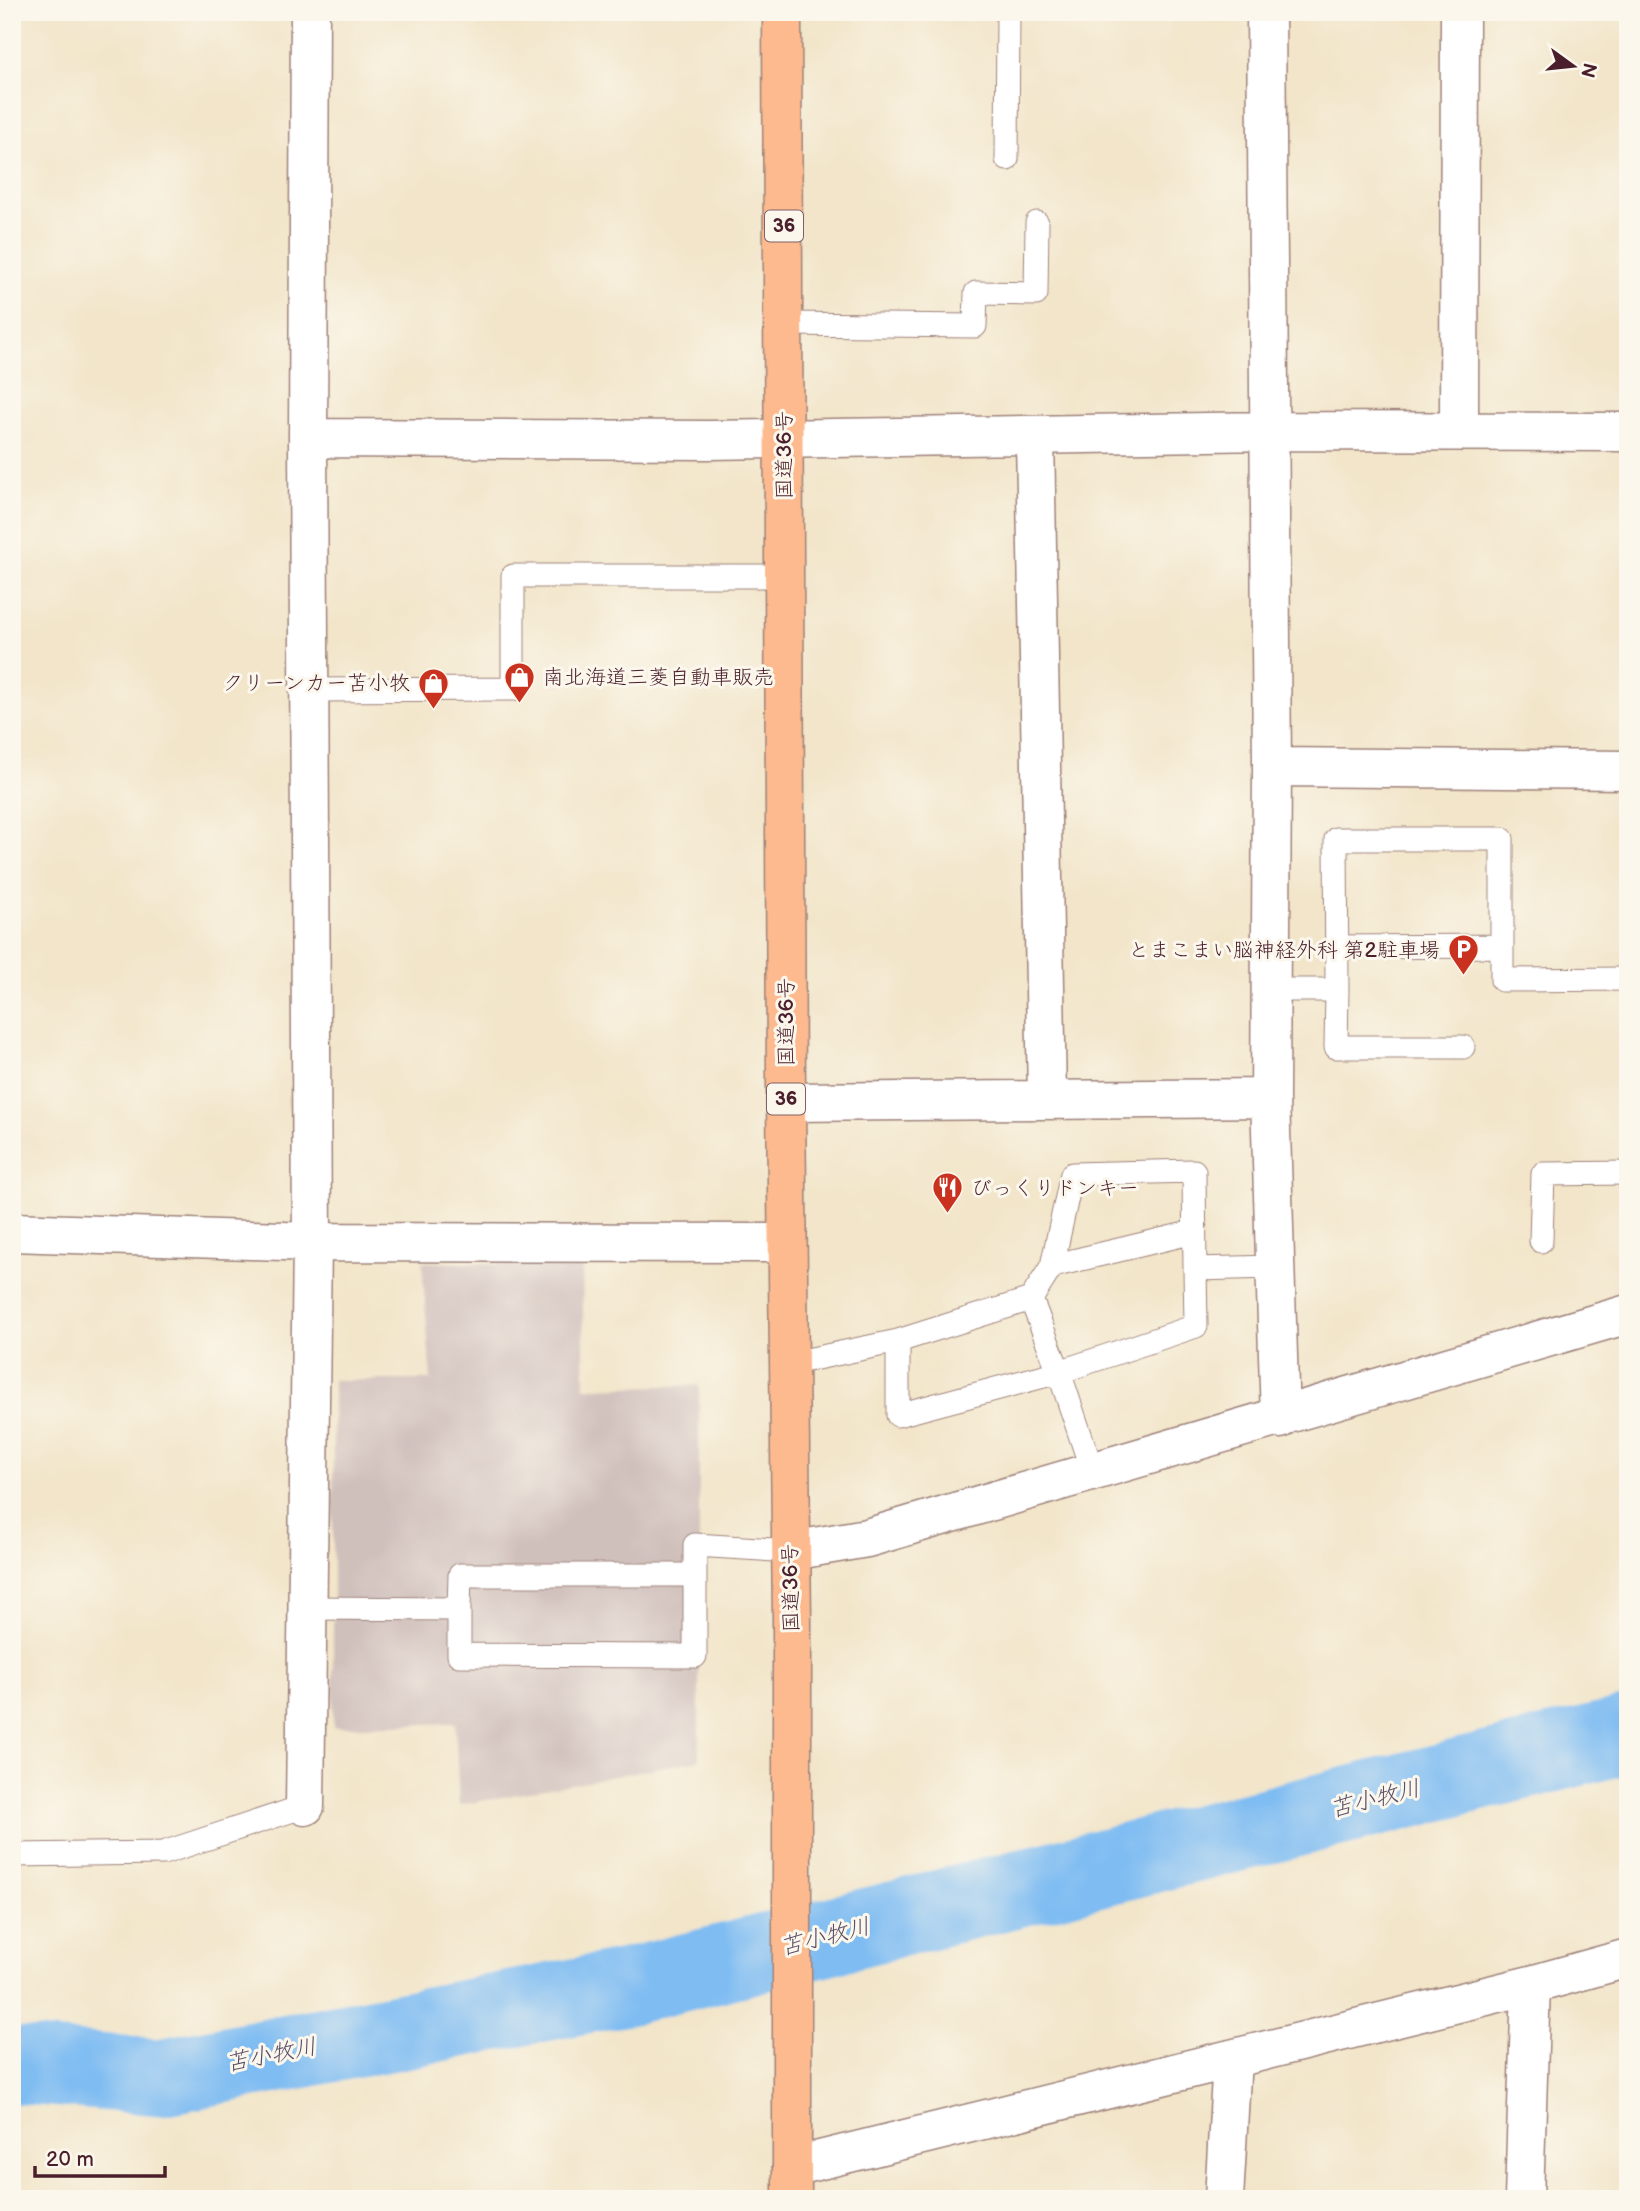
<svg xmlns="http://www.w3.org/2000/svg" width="1640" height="2211" viewBox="0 0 1640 2211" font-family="'Balsamiq Sans','Klee One',sans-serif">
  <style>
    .industrial { fill: #d0c0bc }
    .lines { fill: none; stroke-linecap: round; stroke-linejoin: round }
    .river { stroke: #7ebcf2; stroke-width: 77 }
    .service-casing { stroke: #9e827a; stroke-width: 25 }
    .minor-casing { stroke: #9e827a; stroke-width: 41 }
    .tertiary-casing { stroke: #9e827a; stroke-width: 41 }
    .trunk-casing { stroke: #9e827a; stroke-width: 41 }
    .service { stroke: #fff; stroke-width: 23 }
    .minor { stroke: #fff; stroke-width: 38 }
    .tertiary { stroke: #fff; stroke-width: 38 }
    .trunk { stroke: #fcba8e; stroke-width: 38 }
    .labels { text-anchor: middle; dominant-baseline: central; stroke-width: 6; stroke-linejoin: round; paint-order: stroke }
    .shield { fill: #fbf7ec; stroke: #7f6065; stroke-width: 2 }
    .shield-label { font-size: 19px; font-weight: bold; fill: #4a1f2b }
    .street-label { font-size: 21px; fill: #4a1f2b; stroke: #fbf7ec }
    .poi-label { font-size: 21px; fill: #4a1f2b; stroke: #fbf7ec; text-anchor: start }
    .water-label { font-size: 23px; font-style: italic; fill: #5a4e67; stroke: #fbf7ec }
  </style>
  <rect width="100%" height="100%" fill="#fbf7ec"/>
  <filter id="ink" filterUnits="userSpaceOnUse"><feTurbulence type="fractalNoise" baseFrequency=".0143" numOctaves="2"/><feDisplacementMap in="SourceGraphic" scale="14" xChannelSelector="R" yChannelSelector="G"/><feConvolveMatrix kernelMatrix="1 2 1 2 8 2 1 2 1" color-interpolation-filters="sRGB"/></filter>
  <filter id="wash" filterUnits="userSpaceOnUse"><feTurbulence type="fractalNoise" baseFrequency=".00686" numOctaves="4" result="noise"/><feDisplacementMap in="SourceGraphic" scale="28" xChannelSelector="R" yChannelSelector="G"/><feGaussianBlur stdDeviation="1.57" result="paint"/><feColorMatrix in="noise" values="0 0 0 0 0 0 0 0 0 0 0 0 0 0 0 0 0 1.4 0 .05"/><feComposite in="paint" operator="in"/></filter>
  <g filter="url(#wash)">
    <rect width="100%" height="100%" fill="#f2e5c9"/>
    <!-- industrial -->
    <path class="industrial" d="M 422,1262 L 582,1266 L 585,1388 L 699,1385 L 699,1760 L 459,1805 L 455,1723 L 333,1727 L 333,1380 L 431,1380 Z"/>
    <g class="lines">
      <!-- river -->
      <path class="river" d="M 12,2065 L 160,2077 L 626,1987 L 1628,1735"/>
    </g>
  </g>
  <g filter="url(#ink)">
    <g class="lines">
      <defs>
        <path id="service" d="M 1007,159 L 1008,12
          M 785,324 L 975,326 L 976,293 L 1036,294 L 1037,223
          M 309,690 L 513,689 L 513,576 L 785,576
          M 1336,947 L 1502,946
          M 1270,990 L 1337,990 L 1336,839 L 1502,839 L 1502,980 L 1628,979
          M 1337,990 L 1336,1047 L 1463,1047
          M 1541,1241 L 1543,1174 L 1628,1173
          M 1052,1266 L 1072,1174 L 1194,1171 L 1195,1269
          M 898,1341 L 898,1415 L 1059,1372 L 1031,1299
          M 788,1364 L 898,1341 L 1031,1299 L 1052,1266 L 1194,1232
          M 1092,1470 L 1059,1372 L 1196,1326 L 1195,1269 L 1275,1267
          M 307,1608 L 459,1609 L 460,1575 L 695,1575 L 695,1545 L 791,1551
          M 459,1609 L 459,1655 L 695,1656 L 695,1575
          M 12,1855 L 163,1853 L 305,1806"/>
        <path id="minor" d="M 310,12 L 308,438 L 312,1242 L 787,1243
          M 1266,12 L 1272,767 L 1270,1098 L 1280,1419
          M 1459,430 L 1460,12
          M 1035,437 L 1047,1098
          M 308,438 L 709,440 L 1269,431 L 1628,432
          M 1272,767 L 1628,770
          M 786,1102 L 1270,1098
          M 12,1232 L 312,1242 L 305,1806
          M 792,2167 L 1531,1985 L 1628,1958
          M 1224,2199 L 1232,2059
          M 1524,2199 L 1531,1985"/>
        <path id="tertiary" d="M 791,1551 L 867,1538 L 1628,1314"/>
        <path id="trunk" d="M 782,12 L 786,1102 L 792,1621 L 792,2199"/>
      </defs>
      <!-- service casing -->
      <use href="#service" class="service-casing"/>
      <!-- minor casing -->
      <use href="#minor" class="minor-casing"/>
      <!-- tertiary casing -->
      <use href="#tertiary" class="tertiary-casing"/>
      <!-- trunk casing -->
      <use href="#trunk" class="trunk-casing"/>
      <!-- service -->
      <use href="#service" class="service"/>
      <!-- minor -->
      <use href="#minor" class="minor"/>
      <!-- tertiary -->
      <use href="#tertiary" class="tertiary"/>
      <!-- trunk -->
      <use href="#trunk" class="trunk"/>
    </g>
  </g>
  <!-- icons -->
  <defs>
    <symbol id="shop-pin" viewBox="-11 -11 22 30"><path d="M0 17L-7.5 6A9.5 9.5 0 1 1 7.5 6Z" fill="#c8321e" stroke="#fbf7ec"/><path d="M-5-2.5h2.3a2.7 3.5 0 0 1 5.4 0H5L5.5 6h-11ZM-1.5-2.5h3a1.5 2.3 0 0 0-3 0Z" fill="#fff"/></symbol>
    <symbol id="parking-pin" viewBox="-11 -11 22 30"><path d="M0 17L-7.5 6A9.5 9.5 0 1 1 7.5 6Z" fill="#c8321e" stroke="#fbf7ec"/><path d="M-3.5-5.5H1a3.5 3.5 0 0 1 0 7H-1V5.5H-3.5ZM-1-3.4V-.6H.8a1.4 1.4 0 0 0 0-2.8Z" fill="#fff"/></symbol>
    <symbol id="restaurant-pin" viewBox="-11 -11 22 30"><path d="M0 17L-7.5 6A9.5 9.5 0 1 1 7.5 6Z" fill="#c8321e" stroke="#fbf7ec"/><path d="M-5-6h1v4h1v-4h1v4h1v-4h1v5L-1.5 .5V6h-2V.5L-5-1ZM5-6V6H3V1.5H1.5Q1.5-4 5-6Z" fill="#fff"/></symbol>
  </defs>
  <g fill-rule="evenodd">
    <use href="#shop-pin" x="502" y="660" width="35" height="47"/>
    <use href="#shop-pin" x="416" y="666" width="35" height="47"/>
    <use href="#parking-pin" x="1446" y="932" width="35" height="47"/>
    <use href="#restaurant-pin" x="930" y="1170" width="35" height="47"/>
  </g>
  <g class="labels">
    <!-- shield labels -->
    <g class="shield">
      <rect x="765" y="210.5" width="38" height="31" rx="5"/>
      <rect x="767" y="1083.5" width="38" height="31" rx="5"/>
    </g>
    <g class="shield-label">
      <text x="784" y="226">36</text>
      <text x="786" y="1099">36</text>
    </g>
    <!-- street labels -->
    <g class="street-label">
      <text transform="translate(784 455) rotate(-90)">国道36号</text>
      <text transform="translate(786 1022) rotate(-90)">国道36号</text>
      <text transform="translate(791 1588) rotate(-91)">国道36号</text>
    </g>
    <!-- poi labels -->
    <g class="poi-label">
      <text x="543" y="677">南北海道三菱自動車販売</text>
      <text x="410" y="683" text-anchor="end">クリーンカー苫小牧</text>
      <text x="1440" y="950" text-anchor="end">とまこまい脳神経外科 第2駐車場</text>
      <text x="971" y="1188">びっくりドンキー</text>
    </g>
    <!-- water labels -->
    <g class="water-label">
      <text transform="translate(1375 1799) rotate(-14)">苫小牧川</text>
      <text transform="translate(825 1937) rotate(-14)">苫小牧川</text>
      <text transform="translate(271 2055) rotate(-11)">苫小牧川</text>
    </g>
  </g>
  <!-- margin -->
  <rect width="1640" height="2211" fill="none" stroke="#fbf7ec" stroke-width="42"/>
  <!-- north arrow -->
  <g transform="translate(1573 66) rotate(105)" stroke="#fbf7ec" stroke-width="5" paint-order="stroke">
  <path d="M0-5L12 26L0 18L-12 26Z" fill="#4a1f2b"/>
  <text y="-10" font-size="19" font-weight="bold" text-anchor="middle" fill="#4a1f2b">N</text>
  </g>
  <!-- scale -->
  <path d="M35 2166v10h130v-10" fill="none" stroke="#4a1f2b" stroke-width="3.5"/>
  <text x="46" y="2166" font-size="21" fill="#4a1f2b" stroke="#fbf7ec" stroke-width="5" paint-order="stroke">20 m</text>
</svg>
